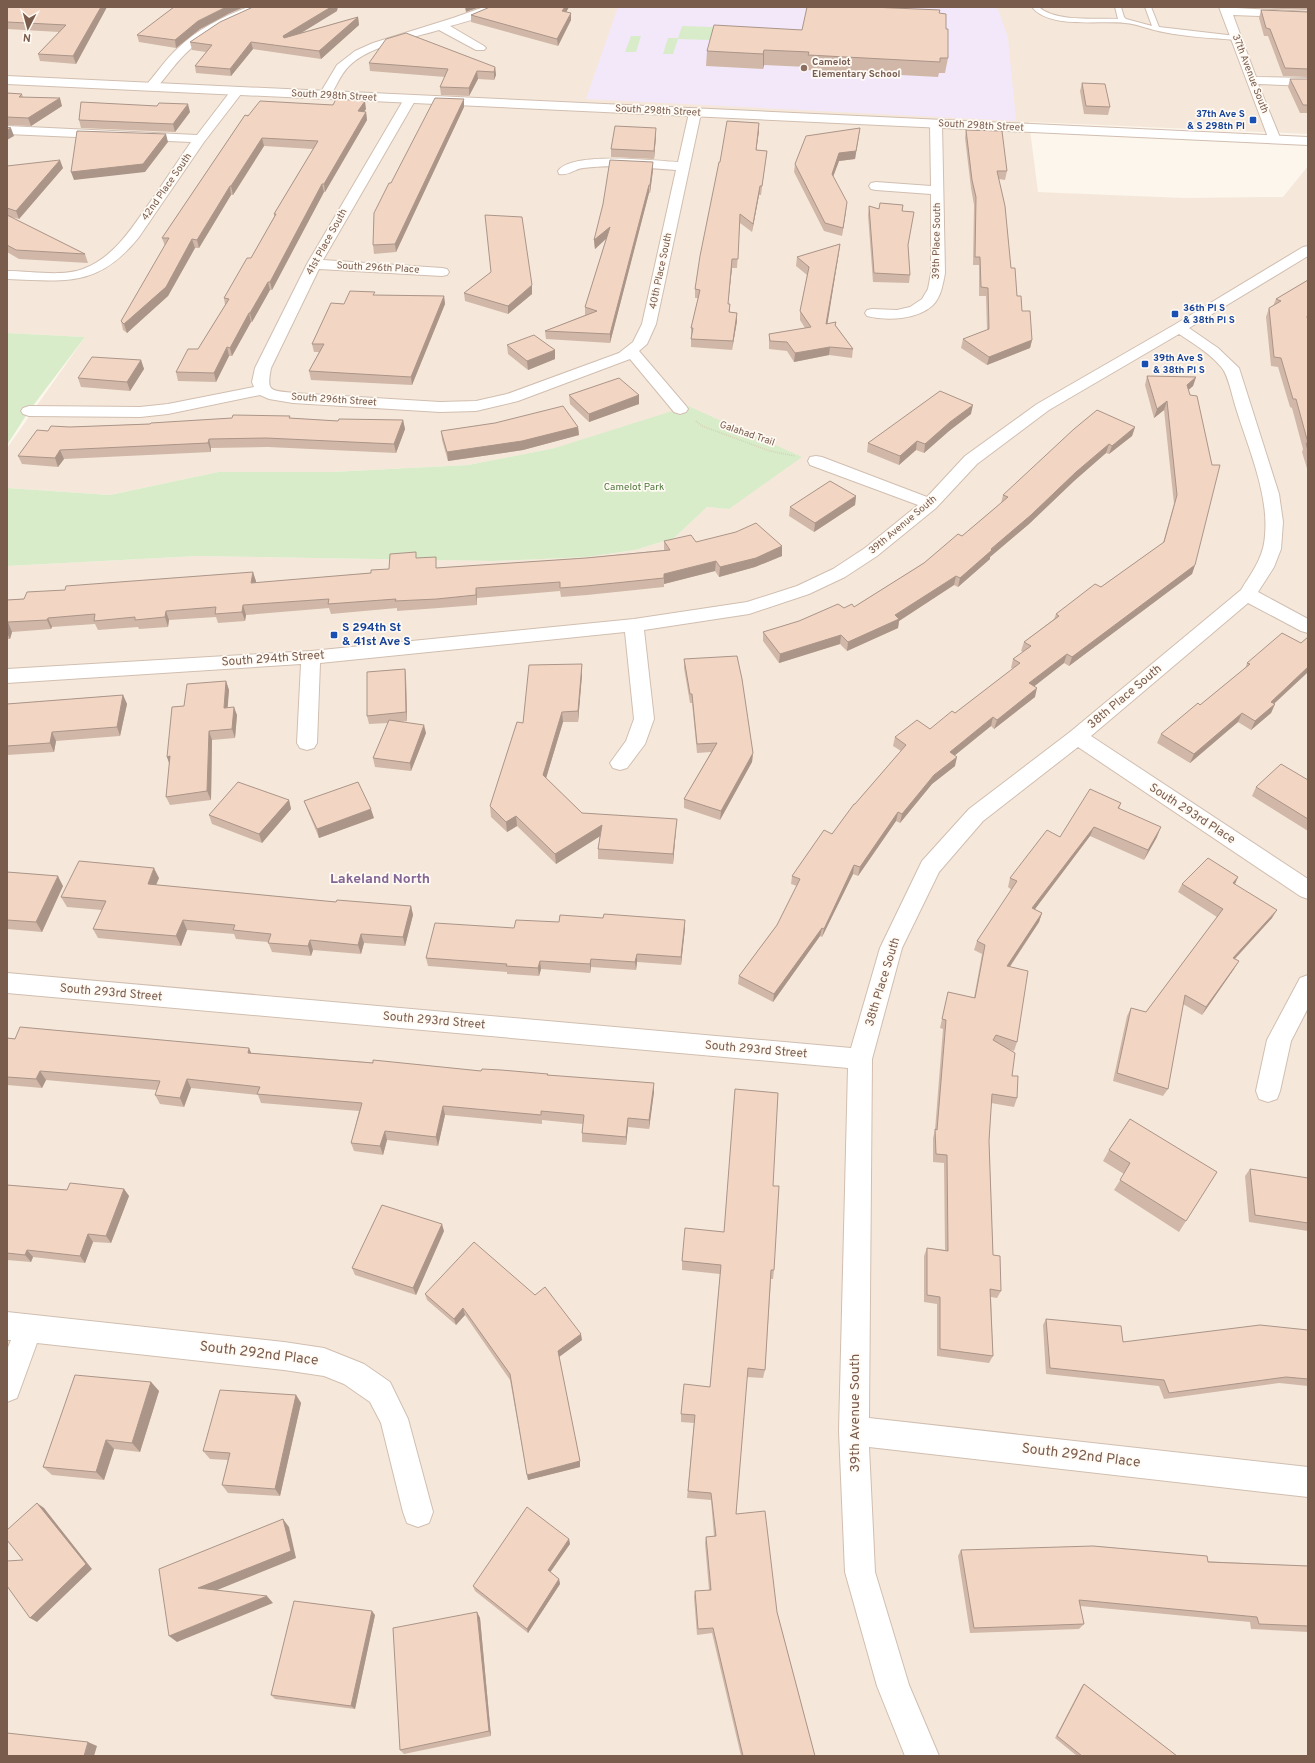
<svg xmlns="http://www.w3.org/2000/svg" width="1315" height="1763" viewBox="0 0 1315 1763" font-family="Overpass,sans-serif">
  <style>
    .residential { fill: #f5e8da }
    .education { fill: #f3e8fa }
    .green { fill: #d8ecc9 }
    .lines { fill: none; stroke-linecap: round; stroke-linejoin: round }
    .service-casing { stroke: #d1beb0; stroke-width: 2 }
    .minor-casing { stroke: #d1beb0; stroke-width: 2 }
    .tertiary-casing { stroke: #d1beb0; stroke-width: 2 }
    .path { stroke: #d9b8a5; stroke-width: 1.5; stroke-dasharray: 0.5 1.5; stroke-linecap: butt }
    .service { fill: #fff; fill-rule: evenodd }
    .minor { fill: #fff; fill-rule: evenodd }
    .tertiary { fill: #fff; fill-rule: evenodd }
    .wall { fill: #d1b7a8 }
    .shaded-wall { fill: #aa9588 }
    .building { fill: #f3d5c3; stroke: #aa9588 }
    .education-dot { fill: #8d6e63; stroke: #fffaf3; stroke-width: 1.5 }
    .transit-dot { fill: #1a4fb4; stroke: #fffaf3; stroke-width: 1.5 }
    .labels { text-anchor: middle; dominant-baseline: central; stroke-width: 3.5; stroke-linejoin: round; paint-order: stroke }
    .far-education-label { font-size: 10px; font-weight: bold; fill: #785e54; stroke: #fffaf3; text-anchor: start }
    .far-street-label { font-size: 10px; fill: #7a5c4d; stroke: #fffaf3 }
    .far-transit-label { font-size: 10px; font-weight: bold; fill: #164399; stroke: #fffaf3; text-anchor: start }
    .far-park-label { font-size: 10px; fill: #537a41; stroke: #fffaf3 }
    .transit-label { font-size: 12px; font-weight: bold; fill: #164399; stroke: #fffaf3; text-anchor: start }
    .street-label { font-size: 12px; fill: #7a5c4d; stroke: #fffaf3 }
    .quarter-label { font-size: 14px; font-weight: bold; fill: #846695; stroke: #fffaf3 }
    .near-street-label { font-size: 14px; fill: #7a5c4d; stroke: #fffaf3 }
  </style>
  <rect width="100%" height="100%" fill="#fdf6ec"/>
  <!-- residential -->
  <path class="residential" d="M 7,7 L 1308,7 L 1308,134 L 1029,122 L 1038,192 L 1184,198 L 1283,197 L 1308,166 L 1308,1756 L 7,1756 L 7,566 L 198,556 L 494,561 L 587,557 L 635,550 L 674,538 L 707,507 L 729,509 L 555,448 L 468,465 L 331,472 L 218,472 L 110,495 L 7,488 L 7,448 L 85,337 L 7,333 Z"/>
  <!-- education -->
  <path class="education" d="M 618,7 L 993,7 L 998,9 L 1008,38 L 1016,121 L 586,99 Z"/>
  <!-- green -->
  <path class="green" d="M 682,26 L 714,27 L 710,40 L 678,39 L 673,54 L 663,54 L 668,38 L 678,38 Z
    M 631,36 L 641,36 L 636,52 L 625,52 Z
    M 7,333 L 85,337 L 29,411 L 7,445 Z
    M 688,406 L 802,457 L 729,509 L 707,507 L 674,538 L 635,550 L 587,557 L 494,561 L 198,556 L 7,566 L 7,488 L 110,495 L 218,472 L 331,472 L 468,465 L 555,448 Z"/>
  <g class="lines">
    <defs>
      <path id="service" d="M 1032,7 L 1039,7 C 1054,22 1098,18 1118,19 L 1115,7 L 1121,7 L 1124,17 L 1126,19 L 1152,26 L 1145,7 L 1151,7 L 1159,27 L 1236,36 L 1240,38 L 1236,40 C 1212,38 1187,37 1163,32 C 1151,30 1138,24 1125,23 C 1099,20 1049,29 1032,7 Z"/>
      <path id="minor" d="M 248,7 L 263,7 L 262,9 C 234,20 206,33 185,54 C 174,65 165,78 155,90 L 147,90 L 145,87 L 147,84 C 157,73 165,60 177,49 C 196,30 222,17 248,7 Z
        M 484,7 L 498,7 C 491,16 461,23 450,26 L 484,46 L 486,48 L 484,50 L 476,50 L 439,30 C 412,38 369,46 349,66 C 340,75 336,87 329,98 L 321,98 L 319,95 L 337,65 L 355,51 L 373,43 L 453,18 Z
        M 1219,7 L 1308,12 L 1308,18 L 1233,15 L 1256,77 L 1308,78 L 1308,86 L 1258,84 L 1281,140 L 1279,143 L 1271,143 L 1269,140 Z
        M 237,87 L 241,88 L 243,91 L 241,94 L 204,142 L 139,237 C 98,288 66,281 7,279 L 7,271 C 30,271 62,277 83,269 C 116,257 134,224 153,198 C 166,179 178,161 191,142 L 7,134 L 7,126 L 197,135 L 233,88 Z
        M 410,95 L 414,96 L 416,99 L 323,260 L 442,268 L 447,269 L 449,272 L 447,275 L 442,276 L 319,269 L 271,368 C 266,393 271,390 293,393 L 440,402 L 476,401 L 507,394 L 619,353 L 633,342 L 642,324 L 676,170 C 645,168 614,164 583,168 C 574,169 569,176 559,174 L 558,171 C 572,151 654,161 678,162 L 689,113 L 691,110 L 699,110 L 701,113 L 656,324 L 647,344 L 639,351 L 686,406 L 688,409 L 686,412 L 680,414 L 674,412 L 630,359 L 518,401 L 476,411 L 440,412 L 293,403 L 269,399 L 260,395 L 168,414 L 140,417 L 29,416 L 23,414 L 21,411 L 23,408 L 29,406 L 140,407 L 168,404 L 254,387 L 252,382 L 255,368 L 307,264 L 404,99 L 406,96 Z
        M 936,120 L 940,121 L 942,124 L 945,273 C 943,284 941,297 933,305 C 917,320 887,321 867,316 L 865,313 L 867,310 L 872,309 L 897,310 L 910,307 L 922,299 L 928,289 L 931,273 L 931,194 L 876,190 L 871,189 L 869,186 L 871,183 L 876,182 L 931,186 L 930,124 L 932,121 Z
        M 1308,246 L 1308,256 L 1189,328 L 1218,348 L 1239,368 L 1279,494 L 1283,522 L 1281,549 L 1274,567 L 1258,592 L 1308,619 L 1308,633 L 1301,631 L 1248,603 L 1091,736 L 1308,879 L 1308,899 L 1300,896 L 1078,747 L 983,821 L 939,872 L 902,948 L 872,1059 L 869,1418 L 1308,1467 L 1308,1497 L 869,1447 L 875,1572 L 909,1685 L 939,1756 L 905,1756 L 877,1686 L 845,1572 L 839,1431 L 848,1068 L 7,993 L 7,973 L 851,1048 L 880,948 L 922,861 L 969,809 L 1070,732 L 1241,590 C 1252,572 1264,557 1265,535 C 1269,493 1247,445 1235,405 C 1232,395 1228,375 1222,368 C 1211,354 1194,344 1179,334 L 1049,410 L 977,464 L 936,508 L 877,556 L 845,577 L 809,594 L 749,614 L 644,630 L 654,719 L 645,744 L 627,768 L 620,770 L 613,768 L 610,763 L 626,741 L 634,719 L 625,632 L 320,663 L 317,743 L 314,748 L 307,750 L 300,748 L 297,743 L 301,664 L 7,683 L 7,669 L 311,651 L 634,619 L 747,602 L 797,586 L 833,569 L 865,548 L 918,505 L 810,465 L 808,461 L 810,457 L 816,456 L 822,457 L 927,497 L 965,456 L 1037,404 L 1174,325 L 1303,247 Z
        M 1308,975 L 1308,1008 L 1291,1041 L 1280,1091 L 1277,1099 L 1268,1102 L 1259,1099 L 1256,1091 L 1267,1040 L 1300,978 Z
        M 7,1312 L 284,1342 L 324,1348 L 364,1364 L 390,1382 L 408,1419 L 433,1512 L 429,1523 L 418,1527 L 407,1523 L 403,1512 L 381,1423 L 370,1402 L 344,1384 L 324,1376 L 284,1370 L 37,1343 L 17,1398 L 7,1402 L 7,1350 L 11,1340 L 7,1340 Z"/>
      <path id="tertiary" d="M 7,76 L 1308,137 L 1308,145 L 7,84 Z"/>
    </defs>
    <!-- service casing -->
    <use href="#service" class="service-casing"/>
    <!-- minor casing -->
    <use href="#minor" class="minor-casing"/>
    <!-- tertiary casing -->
    <use href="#tertiary" class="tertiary-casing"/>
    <!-- path -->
    <path class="path" d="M 696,421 L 702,426 L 770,451 L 795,456"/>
    <!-- service -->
    <use href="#service" class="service"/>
    <!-- minor -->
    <use href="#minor" class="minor"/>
    <!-- tertiary -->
    <use href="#tertiary" class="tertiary"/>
  </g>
  <!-- wall -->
  <path class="wall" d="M 7,7 L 107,7 L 76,64 L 40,61 L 38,54 L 59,32 L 7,29 Z
    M 490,7 L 569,7 L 566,12 L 571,20 L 558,46 L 471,22 L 471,15 Z
    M 1256,7 L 1308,7 L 1308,10 L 1256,8 Z
    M 1261,10 L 1308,12 L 1308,77 L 1283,76 L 1268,36 L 1264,36 L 1259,18 Z
    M 337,11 L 300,33 L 358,17 L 359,25 L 321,59 L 253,49 L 231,76 L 196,73 L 195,66 L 206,52 L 192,50 L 190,42 Z
    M 939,13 L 946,29 L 948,58 L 945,73 L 939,73 L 938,77 L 807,70 L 807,67 L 764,65 L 763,69 L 706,66 L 707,51 L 802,30 Z
    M 228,14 L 200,29 L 176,48 L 139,42 L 137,35 Z
    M 369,63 L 495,67 L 496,75 L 494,80 L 478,79 L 469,96 L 441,95 L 440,87 L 445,77 L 370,71 Z
    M 1290,79 L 1308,79 L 1308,113 L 1300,113 L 1288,87 Z
    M 1082,83 L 1110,107 L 1108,115 L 1084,114 L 1080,91 Z
    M 7,93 L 22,94 L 23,97 L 62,106 L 31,126 L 7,125 Z
    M 157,106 L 190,112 L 175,132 L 81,128 L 79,120 Z
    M 464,107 L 396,252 L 374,254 L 373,245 L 391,183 Z
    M 366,109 L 364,112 L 366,112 L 367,120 L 325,192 L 324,192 L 272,290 L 270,290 L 252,322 L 251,322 L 232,356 L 229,356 L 216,382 L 178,381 L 176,372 L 198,349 L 225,305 L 224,298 L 251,258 L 274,217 L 274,214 L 313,149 L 264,146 L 233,195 L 231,195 L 199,248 L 195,248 L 168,296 L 127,333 L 123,330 L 121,321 L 165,246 L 162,238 L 245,115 Z
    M 966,130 L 1007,171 L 1005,180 L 999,179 L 1011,268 L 1017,296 L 1022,311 L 1032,340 L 1030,348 L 987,365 L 961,348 L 963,339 L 987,330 L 986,296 L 979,296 L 979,265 L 973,265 L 974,205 L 971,188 L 965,138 Z
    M 759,131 L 756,150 L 767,151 L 766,159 L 761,195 L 759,195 L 752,232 L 740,223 L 737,268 L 732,268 L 728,304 L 730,304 L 730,312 L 737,313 L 737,321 L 732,350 L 691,347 L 691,328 L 698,298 L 695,298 L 695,289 L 720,162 Z
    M 656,136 L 654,159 L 611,157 L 611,149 Z
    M 859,136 L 855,159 L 839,161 L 833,177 L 846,211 L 842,236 L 824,231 L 794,172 L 795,164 Z
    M 7,166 L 63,168 L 19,219 L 11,217 L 85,254 L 88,263 L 19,259 L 7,252 Z
    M 653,170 L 650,193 L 649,193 L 610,343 L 546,339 L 545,331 L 585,315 L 585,307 L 606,239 L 595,249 L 594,240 Z
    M 903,205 L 902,211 L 908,246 L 910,275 L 909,283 L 873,282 L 868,215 L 869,206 L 879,209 Z
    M 840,244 L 839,252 L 827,324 L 836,322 L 836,326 L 853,349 L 852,358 L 829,355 L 794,362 L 787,351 L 769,349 L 769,334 L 805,328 L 800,320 L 800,311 L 807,275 L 796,266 L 797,257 Z
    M 491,272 L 532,285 L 532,294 L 508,314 L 465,301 L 464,293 Z
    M 1308,280 L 1308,472 L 1302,452 L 1303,449 L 1292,408 L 1290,407 L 1278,367 L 1271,366 L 1266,317 L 1269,308 L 1273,306 L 1276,299 Z
    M 375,295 L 444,296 L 445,304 L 412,385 L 311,380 L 309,371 L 319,352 L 314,352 L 312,344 L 344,304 Z
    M 507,345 L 555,350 L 555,359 L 528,370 L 508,354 Z
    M 141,360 L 144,369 L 130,391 L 81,387 L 78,378 Z
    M 1147,376 L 1196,377 L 1193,386 L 1188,390 L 1195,565 L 1192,574 L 1069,666 L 1064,663 L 1034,686 L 1035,697 L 994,729 L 991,726 L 954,755 L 955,766 L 932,784 L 900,823 L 896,821 L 858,876 L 853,874 L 822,937 L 820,936 L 773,1002 L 738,984 L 739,976 L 777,925 L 797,886 L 791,884 L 792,876 L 832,834 L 855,804 L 901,751 L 893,746 L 895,737 L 930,729 L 955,713 L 1013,669 L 1011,668 L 1013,659 L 1023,652 L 1021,651 L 1024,642 L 1054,619 L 1056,614 L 1101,587 L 1163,543 L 1174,504 L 1164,410 L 1154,418 L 1145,385 Z
    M 569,395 L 639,395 L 639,404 L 589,422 L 570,404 Z
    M 971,414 L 949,431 L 924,453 L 916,450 L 899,465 L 867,452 L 868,443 Z
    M 290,418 L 338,421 L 403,420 L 405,429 L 396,453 L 268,447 L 211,448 L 211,452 L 64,459 L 58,467 L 22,464 L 18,456 L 48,431 L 70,427 Z
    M 578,427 L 579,435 L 523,450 L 448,461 L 442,440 L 441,431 Z
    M 1135,427 L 1132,436 L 1109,454 L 1106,453 L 1074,481 L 1029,524 L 990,557 L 990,559 L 958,587 L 954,585 L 899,621 L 898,628 L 847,651 L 840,644 L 779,663 L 763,641 L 763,632 L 844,608 L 854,607 L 924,563 L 962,536 L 1001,503 L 1003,495 Z
    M 856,496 L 855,505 L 814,532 L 789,516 L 790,507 Z
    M 664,541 L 696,542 L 782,556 L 755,567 L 719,577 L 715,571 L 664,584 L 664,587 L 587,595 L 561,597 L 560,591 L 477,598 L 477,605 L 439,608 L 397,611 L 397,608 L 331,614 L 329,608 L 246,615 L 245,621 L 218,623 L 216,617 L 169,620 L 168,627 L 139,629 L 138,627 L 98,630 L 95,624 L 52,627 L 51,629 L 12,632 L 10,639 L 7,639 L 7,600 L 256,581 L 256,583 L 371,573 L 389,569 L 417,558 L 437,568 L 586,558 L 664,550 Z
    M 1308,637 L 1308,672 L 1274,704 L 1275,704 L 1271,713 L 1251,730 L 1238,722 L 1190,763 L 1157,743 L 1161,734 L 1200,705 L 1245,669 L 1247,663 L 1301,643 Z
    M 684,659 L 753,753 L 752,762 L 720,820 L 684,808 L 684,799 L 711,752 L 697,753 L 692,703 L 690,703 L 684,668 Z
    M 405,669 L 406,678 L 407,721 L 400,722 L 426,733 L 411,771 L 375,767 L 373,758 L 388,723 L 369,724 L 367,716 Z
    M 582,675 L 578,722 L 563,722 L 546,778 L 582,813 L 676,829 L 673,864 L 598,859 L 598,849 L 600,836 L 556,864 L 517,826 L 507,832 L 491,817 L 490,806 L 523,723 Z
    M 226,681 L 229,690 L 227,707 L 237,715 L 235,738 L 212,740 L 211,800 L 170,805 L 166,797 L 170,764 L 167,757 L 184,706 Z
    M 123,695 L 127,704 L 120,736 L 56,741 L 54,752 L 7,755 L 7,704 Z
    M 1308,780 L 1308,831 L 1252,796 L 1256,787 Z
    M 289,800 L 291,809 L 262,843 L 212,824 L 209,815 Z
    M 304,801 L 374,818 L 319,838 L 307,809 Z
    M 1121,803 L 1119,809 L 1157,837 L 1144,860 L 1090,836 L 1035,909 L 1042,913 L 1039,922 L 1010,967 L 1017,1042 L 1014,1051 L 1008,1049 L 1012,1076 L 1017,1098 L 1014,1107 L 991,1103 L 989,1141 L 993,1255 L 1001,1291 L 997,1298 L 991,1297 L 993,1356 L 989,1363 L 937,1356 L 937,1304 L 924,1302 L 924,1256 L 927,1248 L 945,1250 L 944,1163 L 933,1162 L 933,1138 L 935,1130 L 943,1029 L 940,1028 L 948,992 L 974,998 L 982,954 L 974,950 L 977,941 L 1012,890 L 1008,887 L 1010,878 L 1060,837 Z
    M 7,872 L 63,886 L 42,932 L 7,929 Z
    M 1238,877 L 1235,884 L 1272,918 L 1235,959 L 1234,969 L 1202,1015 L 1183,1004 L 1168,1089 L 1163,1096 L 1113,1081 L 1127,1016 L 1131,1008 L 1146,1012 L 1217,917 L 1178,892 L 1182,884 Z
    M 159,878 L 156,885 L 336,902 L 411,906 L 413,915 L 405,946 L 364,943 L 361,954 L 313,950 L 311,956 L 272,952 L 268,942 L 236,939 L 234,934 L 187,930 L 181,946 L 98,938 L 93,929 L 102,910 L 67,907 L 61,897 Z
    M 603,918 L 685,920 L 685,928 L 681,965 L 637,962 L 636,970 L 591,967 L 590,973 L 541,969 L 539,976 L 507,974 L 507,972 L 428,966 L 426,958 L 514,928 L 559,922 Z
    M 7,1038 L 252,1053 L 481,1071 L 548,1075 L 654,1092 L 649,1129 L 628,1127 L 626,1145 L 582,1142 L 582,1133 L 583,1124 L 542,1120 L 542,1124 L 445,1115 L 438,1146 L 387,1140 L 383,1155 L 354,1151 L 351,1143 L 359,1111 L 261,1103 L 258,1095 L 191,1088 L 184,1107 L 160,1104 L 155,1095 L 157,1090 L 46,1080 L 42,1088 L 7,1085 Z
    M 1130,1119 L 1186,1221 L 1179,1232 L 1114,1190 L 1124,1174 L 1103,1161 L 1109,1150 Z
    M 1250,1169 L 1308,1178 L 1308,1231 L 1249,1222 L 1245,1176 Z
    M 7,1185 L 67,1190 L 124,1189 L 129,1196 L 111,1243 L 93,1242 L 85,1263 L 33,1257 L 31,1262 L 7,1260 Z
    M 773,1186 L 774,1270 L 773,1279 L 771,1279 L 765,1370 L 763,1378 L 747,1377 L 736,1514 L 777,1612 L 815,1756 L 741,1756 L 712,1633 L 697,1635 L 694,1597 L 695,1591 L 709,1590 L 705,1543 L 706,1537 L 714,1536 L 711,1500 L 687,1498 L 694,1423 L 681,1422 L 681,1414 L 710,1387 L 720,1274 L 682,1270 L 682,1261 L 724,1232 Z
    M 444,1231 L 416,1295 L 355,1275 L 352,1268 Z
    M 425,1294 L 582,1340 L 559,1357 L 580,1467 L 528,1480 L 510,1380 L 465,1315 L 456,1325 L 427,1300 Z
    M 1046,1319 L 1123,1342 L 1308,1330 L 1308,1386 L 1279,1383 L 1164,1399 L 1159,1386 L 1046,1374 L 1043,1325 Z
    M 151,1382 L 159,1391 L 140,1452 L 114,1449 L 104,1480 L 52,1475 L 43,1467 Z
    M 296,1395 L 301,1403 L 280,1496 L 228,1493 L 222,1485 L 228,1460 L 210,1459 L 203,1451 Z
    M 569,1539 L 570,1544 L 550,1572 L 559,1579 L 560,1584 L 528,1633 L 475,1591 L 473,1586 Z
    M 961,1550 L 1308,1566 L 1308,1632 L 1251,1629 L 1250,1622 L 1080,1606 L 1084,1624 L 1079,1629 L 970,1633 L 958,1556 Z
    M 477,1612 L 480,1618 L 491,1736 L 404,1754 L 400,1750 Z
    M 375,1615 L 355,1709 L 275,1699 L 271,1695 Z
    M 1084,1684 L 1177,1756 L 1077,1756 L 1055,1738 L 1082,1686 Z"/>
  <!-- shaded-wall -->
  <path class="shaded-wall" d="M 101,7 L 107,7 L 76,64 L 73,56 Z
    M 226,7 L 244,7 L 228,14 L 200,29 L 176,48 L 175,40 L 198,21 Z
    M 331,7 L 338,7 L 337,11 L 285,43 L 283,36 Z
    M 465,7 L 480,7 L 466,12 Z
    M 565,7 L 569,7 L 563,18 L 562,11 Z
    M 571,13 L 571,20 L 558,46 L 557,39 Z
    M 358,17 L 359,25 L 321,59 L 319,51 Z
    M 251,42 L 253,49 L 231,76 L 230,69 Z
    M 764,50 L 764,65 L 763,69 L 763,54 Z
    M 495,67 L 496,75 L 494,80 L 494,72 Z
    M 477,71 L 478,79 L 469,96 L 469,88 Z
    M 60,98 L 62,106 L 31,126 L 28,118 Z
    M 464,99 L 464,107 L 396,252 L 395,244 Z
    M 365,101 L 366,109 L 359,119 L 358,111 Z
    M 188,104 L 190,112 L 175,132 L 173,124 Z
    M 366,112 L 367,120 L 325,192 L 324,184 Z
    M 759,123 L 759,131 L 755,159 Z
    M 11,128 L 14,136 L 7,140 L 7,130 Z
    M 656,128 L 656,136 L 654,159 L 654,151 Z
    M 860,128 L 855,159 L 839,161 L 831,182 L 832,174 L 839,153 Z
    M 166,134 L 168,142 L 145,172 L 74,180 L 71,172 Z
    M 262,138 L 264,146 L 233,195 L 231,186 Z
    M 60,160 L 63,168 L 19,219 L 16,211 Z
    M 653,162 L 653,170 L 650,193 L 650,185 Z
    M 322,184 L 324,192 L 272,290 L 270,282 Z
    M 649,185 L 649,193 L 610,343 L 610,334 Z
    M 230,186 L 231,195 L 199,248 L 197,240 Z
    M 760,186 L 759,195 L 752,232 L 753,224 Z
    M 847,202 L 846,211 L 842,236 L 843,228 Z
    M 610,227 L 610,235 L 595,249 L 594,240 Z
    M 192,239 L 195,248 L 168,296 L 127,333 L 124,324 Z
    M 840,244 L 839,252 L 826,333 L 826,324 Z
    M 732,259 L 732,268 L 727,312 L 728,304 Z
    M 268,282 L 270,290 L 252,322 L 250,313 Z
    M 532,285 L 532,294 L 508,314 L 508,306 Z
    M 444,296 L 445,304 L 412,385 L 411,377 Z
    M 249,313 L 251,322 L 232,356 L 230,348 Z
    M 737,313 L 737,321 L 732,350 L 733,341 Z
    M 1032,340 L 1030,348 L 987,365 L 989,357 Z
    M 227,347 L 229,356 L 216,382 L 214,373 Z
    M 830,347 L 829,355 L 794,362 L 795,353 Z
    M 555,350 L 555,359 L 528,370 L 527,361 Z
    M 141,360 L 144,369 L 130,391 L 127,382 Z
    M 1196,377 L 1193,386 L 1184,394 L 1187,385 Z
    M 639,395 L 639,404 L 589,422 L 589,414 Z
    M 1167,401 L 1164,410 L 1154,418 L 1157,409 Z
    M 973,405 L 971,414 L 949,431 L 924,453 L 925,444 L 950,422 Z
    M 403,420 L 405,429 L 396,453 L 394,444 Z
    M 578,427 L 579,435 L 523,450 L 448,461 L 447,452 Z
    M 1135,427 L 1132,436 L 1109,454 L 1112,446 Z
    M 209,439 L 211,448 L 211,452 L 208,443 Z
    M 917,441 L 916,450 L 899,465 L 900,456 Z
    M 1109,444 L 1106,453 L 1074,481 L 1029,524 L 990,557 L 990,559 L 958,587 L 960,578 L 1076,472 Z
    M 60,450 L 64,459 L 58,467 L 55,458 Z
    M 856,496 L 855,505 L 814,532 L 815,523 Z
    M 782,546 L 782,556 L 755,567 L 719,577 L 720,567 Z
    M 716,561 L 715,571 L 664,584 L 664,574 Z
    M 1195,565 L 1192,574 L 1069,666 L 1072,657 Z
    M 253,572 L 256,581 L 254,593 L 251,583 Z
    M 956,576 L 954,585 L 899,621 L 898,628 L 847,651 L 848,642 L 895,615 Z
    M 476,588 L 477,598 L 477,605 L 476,595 Z
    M 243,605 L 246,615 L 245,621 L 242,612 Z
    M 166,611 L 169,620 L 168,627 L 165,617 Z
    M 48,618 L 52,627 L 51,629 L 47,620 Z
    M 8,622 L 12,632 L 10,639 L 7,633 Z
    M 841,635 L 840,644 L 779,663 L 780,654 Z
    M 1067,654 L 1064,663 L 1027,692 L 1029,683 Z
    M 582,664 L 582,675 L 578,722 L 578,711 Z
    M 1308,667 L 1308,672 L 1267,710 L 1271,702 Z
    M 405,669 L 406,678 L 407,721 L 406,712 Z
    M 226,681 L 229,690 L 227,716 L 224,708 Z
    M 1037,688 L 1035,697 L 994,729 L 997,720 Z
    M 123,695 L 127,704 L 120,736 L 117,727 Z
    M 1275,704 L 1271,713 L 1251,730 L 1255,721 Z
    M 234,707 L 237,715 L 235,738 L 232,729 Z
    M 562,712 L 563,722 L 544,785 L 543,775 Z
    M 1242,713 L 1238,722 L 1190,763 L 1194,754 Z
    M 993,717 L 991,726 L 948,761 L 950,752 Z
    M 424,725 L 426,733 L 411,771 L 410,763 Z
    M 209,731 L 212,740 L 211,800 L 207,791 Z
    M 52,732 L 56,741 L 54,752 L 50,743 Z
    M 753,753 L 752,762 L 720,820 L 721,811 Z
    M 170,756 L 170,766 L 167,757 Z
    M 957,757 L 955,766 L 932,784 L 900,823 L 902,814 L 934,775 Z
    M 289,800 L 291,809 L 262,843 L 259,834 Z
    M 371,809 L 374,818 L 319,838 L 317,829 Z
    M 898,812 L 896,821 L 858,876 L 860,867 Z
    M 516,816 L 517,826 L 507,832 L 506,822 Z
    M 677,819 L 676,829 L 673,864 L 673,854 Z
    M 602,825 L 602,835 L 556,864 L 555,854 Z
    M 1094,827 L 1090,836 L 1029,917 L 1032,908 Z
    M 1161,827 L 1157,837 L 1144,860 L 1148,850 Z
    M 854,865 L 853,874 L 822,937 L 824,929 Z
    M 154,868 L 159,878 L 152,894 L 148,884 Z
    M 58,876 L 63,886 L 42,932 L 36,922 Z
    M 1238,877 L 1234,886 L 1233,883 Z
    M 411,906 L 413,915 L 405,946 L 403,937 Z
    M 1277,910 L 1272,918 L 1228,966 L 1233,958 Z
    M 1042,913 L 1039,922 L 1004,975 L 1007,966 Z
    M 183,920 L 187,930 L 181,946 L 176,936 Z
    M 685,920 L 685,928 L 681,965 L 681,957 Z
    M 822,928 L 820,936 L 773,1002 L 774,994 Z
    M 361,934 L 364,943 L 361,954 L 358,945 Z
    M 310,940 L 313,950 L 311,956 L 308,946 Z
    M 637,954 L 637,962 L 636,970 L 635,962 Z
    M 591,959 L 591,967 L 590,973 L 590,964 Z
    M 540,961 L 541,969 L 539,976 L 538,968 Z
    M 1239,961 L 1234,969 L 1202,1015 L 1206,1007 Z
    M 249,1048 L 253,1057 L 248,1053 Z
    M 40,1071 L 46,1080 L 42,1088 L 36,1079 Z
    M 187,1079 L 191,1088 L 184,1107 L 180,1098 Z
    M 654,1083 L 654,1092 L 649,1129 L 649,1120 Z
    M 443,1106 L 445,1115 L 438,1146 L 436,1137 Z
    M 628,1118 L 628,1127 L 626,1145 L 626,1137 Z
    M 385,1131 L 387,1140 L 383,1155 L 380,1146 Z
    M 124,1189 L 129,1196 L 111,1243 L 106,1236 Z
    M 442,1224 L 444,1231 L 416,1295 L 413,1288 Z
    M 88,1234 L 93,1242 L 85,1263 L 80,1256 Z
    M 27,1250 L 33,1257 L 31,1262 L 25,1255 Z
    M 463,1308 L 465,1315 L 456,1325 L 454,1319 Z
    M 581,1334 L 582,1340 L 559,1357 L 558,1351 Z
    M 151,1382 L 159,1391 L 140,1452 L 132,1443 Z
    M 296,1395 L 301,1403 L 280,1496 L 275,1489 Z
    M 106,1440 L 114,1449 L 104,1480 L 96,1472 Z
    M 580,1461 L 580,1467 L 528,1480 L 527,1475 Z
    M 37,1503 L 44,1508 L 92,1569 L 37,1622 L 30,1618 Z
    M 283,1519 L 289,1527 L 296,1558 L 205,1595 L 198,1588 Z
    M 569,1539 L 570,1544 L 549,1574 L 548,1570 Z
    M 559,1579 L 560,1584 L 528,1633 L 527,1629 Z
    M 267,1596 L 273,1603 L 177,1642 L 169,1636 Z
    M 372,1611 L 375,1615 L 355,1709 L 351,1706 Z
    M 477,1612 L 480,1618 L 491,1736 L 489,1731 Z
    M 88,1742 L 97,1746 L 94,1756 L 84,1756 Z"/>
  <!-- building -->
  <path class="building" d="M 7,7 L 101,7 L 73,56 L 38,54 L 66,25 L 7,22 Z
    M 174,7 L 226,7 L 198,21 L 175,40 L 137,35 Z
    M 253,7 L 331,7 L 283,36 L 284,38 L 358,17 L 319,51 L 251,42 L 230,69 L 195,66 L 212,45 L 190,42 L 220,22 Z
    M 490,7 L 565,7 L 562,11 L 571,13 L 557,39 L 471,15 Z
    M 807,7 L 871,7 L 940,10 L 939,13 L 946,14 L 946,29 L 948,29 L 948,58 L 940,58 L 940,62 L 808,55 L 809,52 L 764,50 L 763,54 L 707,51 L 714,25 L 802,30 Z
    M 1261,10 L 1308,12 L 1308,69 L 1285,68 L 1270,29 L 1266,28 Z
    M 406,33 L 495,67 L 494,72 L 477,71 L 469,88 L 440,87 L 448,69 L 369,63 L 386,39 Z
    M 1290,79 L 1308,79 L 1308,105 L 1303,105 Z
    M 1082,83 L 1105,84 L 1110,107 L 1086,106 Z
    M 7,93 L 22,94 L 19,97 L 60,98 L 28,118 L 7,117 Z
    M 435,98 L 464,99 L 395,244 L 373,245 L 374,213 L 389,183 L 391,183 Z
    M 336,99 L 365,101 L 358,111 L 366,112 L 324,184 L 322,184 L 270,282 L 268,282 L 250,313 L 249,313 L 230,348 L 227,347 L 214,373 L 176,372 L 188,349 L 198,349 L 229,299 L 224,298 L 247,258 L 251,258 L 276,214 L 274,214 L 318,141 L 262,138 L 231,186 L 230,186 L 197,240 L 192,239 L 166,287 L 124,324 L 121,321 L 169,238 L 162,238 L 245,115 L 248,116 L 260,101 L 333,105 Z
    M 81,102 L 157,106 L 159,103 L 188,104 L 173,124 L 79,120 Z
    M 727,121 L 759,123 L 756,150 L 767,151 L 762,186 L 760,186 L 753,224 L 740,214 L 738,259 L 732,259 L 728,304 L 730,304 L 729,312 L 737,313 L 733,341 L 691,339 L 693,328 L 691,328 L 700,290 L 695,289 L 700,256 L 719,162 L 720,162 Z
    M 615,126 L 656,128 L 654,151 L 611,149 Z
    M 7,127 L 11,128 L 7,130 Z
    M 860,128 L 856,151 L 839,153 L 832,174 L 847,202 L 843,228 L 825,223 L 795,164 L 806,136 Z
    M 966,130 L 1002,131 L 1007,171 L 997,171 L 1005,206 L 1011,268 L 1015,268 L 1017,296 L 1021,296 L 1022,311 L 1030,311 L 1032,340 L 989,357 L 963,339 L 989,329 L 988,288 L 981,287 L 980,257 L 975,257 L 976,197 L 972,180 Z
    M 77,131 L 166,134 L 143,164 L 71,172 Z
    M 60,160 L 16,211 L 7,208 L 7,166 Z
    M 610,160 L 653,162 L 650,185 L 649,185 L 610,334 L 545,331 L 597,311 L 585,307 L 610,227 L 594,240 L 603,204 Z
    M 880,203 L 903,205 L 902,211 L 914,212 L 908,245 L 910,275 L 874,273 L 869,206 L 879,209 Z
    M 7,215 L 85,254 L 16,250 L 7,245 Z
    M 485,215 L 522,217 L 532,285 L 508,306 L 464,293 L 491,272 Z
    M 840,244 L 826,324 L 836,322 L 835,325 L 853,349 L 830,347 L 795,353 L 787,342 L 770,341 L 769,334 L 811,327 L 800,311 L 809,267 L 797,257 Z
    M 1308,280 L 1308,315 L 1307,316 L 1308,322 L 1308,451 L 1306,443 L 1308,443 L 1296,399 L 1293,399 L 1281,358 L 1274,357 L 1269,308 L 1281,301 L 1276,299 Z
    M 350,291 L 375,292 L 373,295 L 444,296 L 411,377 L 309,371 L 324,344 L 312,344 L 331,303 L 344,304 Z
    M 534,335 L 555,350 L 527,361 L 507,345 Z
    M 92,357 L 141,360 L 127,382 L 78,378 Z
    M 1147,376 L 1196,377 L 1187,385 L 1190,395 L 1197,396 L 1212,465 L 1220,465 L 1195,565 L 1072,657 L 1067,654 L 1029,683 L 1037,688 L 997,720 L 993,717 L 950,752 L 957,757 L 934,775 L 902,814 L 898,812 L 860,867 L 854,865 L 824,929 L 822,928 L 774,994 L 739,976 L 777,925 L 800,879 L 792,876 L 824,830 L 832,834 L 854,804 L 855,804 L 906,745 L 895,737 L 917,720 L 930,729 L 952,711 L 955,713 L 1020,663 L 1013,659 L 1031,646 L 1024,642 L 1059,616 L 1056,614 L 1095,584 L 1101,587 L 1164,542 L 1177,495 L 1167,401 L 1157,409 Z
    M 619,378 L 639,395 L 589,414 L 569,395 Z
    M 940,391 L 973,405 L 950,422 L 925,444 L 917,441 L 900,456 L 868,443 Z
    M 563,406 L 578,427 L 522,441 L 447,452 L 441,431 L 495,423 Z
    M 1097,410 L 1135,427 L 1112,446 L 1109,444 L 1076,472 L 1031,515 L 991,549 L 992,550 L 960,578 L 956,576 L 895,615 L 899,619 L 848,642 L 841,635 L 780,654 L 763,632 L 799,621 L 838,604 L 844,608 L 852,604 L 854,607 L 924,563 L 958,534 L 962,536 L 1008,497 L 1003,495 L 1074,429 Z
    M 233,415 L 290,416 L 289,418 L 338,421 L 339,419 L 403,420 L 394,444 L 266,438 L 209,439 L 208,443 L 60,450 L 55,458 L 18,456 L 37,430 L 48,431 L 51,426 L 70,427 L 150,424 L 151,423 L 232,418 Z
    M 830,481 L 856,496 L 815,523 L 790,507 Z
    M 756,523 L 782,546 L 756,558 L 720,567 L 716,561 L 664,574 L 664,578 L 586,586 L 560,588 L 560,582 L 476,588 L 476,595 L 437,599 L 395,601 L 396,599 L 328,604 L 329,599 L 243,605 L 242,612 L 215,614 L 216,607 L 166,611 L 165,617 L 135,620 L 135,617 L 94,621 L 95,614 L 48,618 L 47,620 L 8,622 L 7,624 L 7,600 L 24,599 L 27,592 L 65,590 L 66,586 L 253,572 L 251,583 L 371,573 L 371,570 L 389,569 L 390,554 L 416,552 L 416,558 L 436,557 L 436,568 L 586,558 L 670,550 L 664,541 L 691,535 L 696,542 L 736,532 Z
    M 1282,633 L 1301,643 L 1308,637 L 1308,667 L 1271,702 L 1275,704 L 1255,721 L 1242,713 L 1194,754 L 1161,734 L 1198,703 L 1200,705 L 1250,664 L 1247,663 Z
    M 737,656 L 742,679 L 753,753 L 721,811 L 684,799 L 717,743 L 697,744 L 692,694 L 690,694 L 684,659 Z
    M 582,664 L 578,711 L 562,712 L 543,775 L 582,813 L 677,819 L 673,854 L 598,849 L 602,825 L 555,854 L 516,816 L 506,822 L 490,806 L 517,722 L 523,723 L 529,665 Z
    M 405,669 L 406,712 L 367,716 L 367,672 Z
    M 226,681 L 224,708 L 234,707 L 232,729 L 209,731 L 207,791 L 166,797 L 170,756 L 167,757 L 172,707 L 184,706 L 187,684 Z
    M 123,695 L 117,727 L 52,732 L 50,743 L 7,746 L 7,704 Z
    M 389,720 L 424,725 L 410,763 L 373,758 Z
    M 1281,764 L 1308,780 L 1308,819 L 1256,787 Z
    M 238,782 L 289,800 L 259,834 L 209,815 Z
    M 358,782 L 371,809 L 317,829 L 304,801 Z
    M 1090,789 L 1121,803 L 1118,808 L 1161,827 L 1148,850 L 1094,827 L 1032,908 L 1042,913 L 1007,966 L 1028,971 L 1017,1042 L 996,1035 L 993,1040 L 1015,1053 L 1012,1076 L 1018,1076 L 1017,1098 L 992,1094 L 989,1141 L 993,1255 L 1000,1256 L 1001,1291 L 990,1289 L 993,1356 L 940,1349 L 940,1297 L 927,1295 L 927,1248 L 948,1251 L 947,1155 L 936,1154 L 935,1129 L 937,1130 L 946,1020 L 942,1019 L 948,992 L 975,998 L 985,945 L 977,941 L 1017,881 L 1010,878 L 1047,830 L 1060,837 Z
    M 1208,858 L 1238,877 L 1233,883 L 1277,910 L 1233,958 L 1239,961 L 1206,1007 L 1185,995 L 1168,1089 L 1117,1073 L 1131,1008 L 1146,1012 L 1223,909 L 1182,884 Z
    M 79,861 L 154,868 L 148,884 L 336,902 L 337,900 L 411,906 L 403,937 L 361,934 L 358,945 L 310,940 L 308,946 L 268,943 L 271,934 L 233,930 L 235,925 L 183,920 L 176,936 L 93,929 L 106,901 L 61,897 Z
    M 7,872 L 58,876 L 36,922 L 7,920 Z
    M 604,914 L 685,920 L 681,957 L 637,954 L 635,962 L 591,959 L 590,964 L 540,961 L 538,968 L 506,966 L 507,964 L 426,958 L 435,923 L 514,928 L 516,920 L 559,922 L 560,915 L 603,918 Z
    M 20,1027 L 249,1048 L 248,1053 L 373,1063 L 373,1060 L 481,1071 L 482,1069 L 501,1070 L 548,1074 L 547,1075 L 654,1083 L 649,1120 L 628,1118 L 626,1137 L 582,1133 L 584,1115 L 541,1111 L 541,1115 L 443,1106 L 436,1137 L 385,1131 L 380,1146 L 351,1143 L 362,1103 L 257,1094 L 260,1087 L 187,1079 L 180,1098 L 155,1095 L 160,1081 L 40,1071 L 36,1079 L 7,1077 L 7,1038 L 15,1039 Z
    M 735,1089 L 778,1093 L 773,1186 L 779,1186 L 774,1270 L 771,1270 L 765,1370 L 748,1368 L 736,1514 L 765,1511 L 777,1612 L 815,1756 L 743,1756 L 713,1628 L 698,1629 L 695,1591 L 711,1590 L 706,1537 L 716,1536 L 711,1493 L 688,1491 L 695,1415 L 681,1414 L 684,1384 L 710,1387 L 721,1265 L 682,1261 L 685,1228 L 724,1232 Z
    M 1130,1119 L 1217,1172 L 1186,1221 L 1120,1180 L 1130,1163 L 1109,1150 Z
    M 1250,1169 L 1308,1178 L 1308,1223 L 1255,1215 Z
    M 70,1183 L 124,1189 L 106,1236 L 88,1234 L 80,1256 L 27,1250 L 25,1255 L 7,1253 L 7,1185 L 67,1190 Z
    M 382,1205 L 442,1224 L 413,1288 L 352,1268 Z
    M 474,1242 L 535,1295 L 545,1287 L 581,1334 L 558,1351 L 580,1461 L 527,1475 L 510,1374 L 463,1308 L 454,1319 L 425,1294 Z
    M 1046,1319 L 1121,1326 L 1123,1342 L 1260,1325 L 1308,1330 L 1308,1379 L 1286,1377 L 1169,1393 L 1164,1380 L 1050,1368 Z
    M 75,1375 L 151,1382 L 132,1443 L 106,1440 L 96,1472 L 43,1467 Z
    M 220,1390 L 296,1395 L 275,1489 L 222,1485 L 230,1453 L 203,1451 Z
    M 37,1503 L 86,1564 L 30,1618 L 7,1586 L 7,1561 L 23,1560 L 7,1540 L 7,1530 Z
    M 527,1507 L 569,1539 L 548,1570 L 559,1579 L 527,1629 L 473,1586 Z
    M 283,1519 L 291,1551 L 198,1588 L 267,1596 L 169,1636 L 159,1569 Z
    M 1093,1546 L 1207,1556 L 1208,1562 L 1308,1566 L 1308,1626 L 1259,1624 L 1257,1617 L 1079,1600 L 1084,1624 L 974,1628 L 961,1550 Z
    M 294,1601 L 372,1611 L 351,1706 L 271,1695 Z
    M 477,1612 L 489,1731 L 400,1750 L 393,1628 Z
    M 1084,1684 L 1177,1756 L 1082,1756 L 1057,1736 Z
    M 7,1733 L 88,1742 L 84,1756 L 7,1756 Z"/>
  <!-- markers -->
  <circle class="education-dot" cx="804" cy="68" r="4"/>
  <g class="transit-dot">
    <rect x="1249" y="116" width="8" height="8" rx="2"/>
    <rect x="1171" y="310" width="8" height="8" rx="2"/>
    <rect x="1141" y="360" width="8" height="8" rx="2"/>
    <rect x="330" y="631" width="8" height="8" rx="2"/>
  </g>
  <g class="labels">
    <!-- far-education labels -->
    <g class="far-education-label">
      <text x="812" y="62">Camelot<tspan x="812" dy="12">Elementary School</tspan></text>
    </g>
    <!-- far-street labels -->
    <g class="far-street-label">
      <text transform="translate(1250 74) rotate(69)">37th Avenue South</text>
      <text transform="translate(334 96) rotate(3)">South 298th Street</text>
      <text transform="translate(658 111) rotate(3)">South 298th Street</text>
      <text transform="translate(981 126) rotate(3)">South 298th Street</text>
      <text transform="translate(167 187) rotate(-55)">42nd Place South</text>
      <text transform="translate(937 241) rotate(-89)">39th Place South</text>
      <text transform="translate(327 242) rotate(-61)">41st Place South</text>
      <text transform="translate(378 268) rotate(3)">South 296th Place</text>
      <text transform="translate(661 271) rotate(-78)">40th Place South</text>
      <text transform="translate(334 400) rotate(4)">South 296th Street</text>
      <text transform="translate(747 434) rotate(19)">Galahad Trail</text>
      <text transform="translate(903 525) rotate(-40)">39th Avenue South</text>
    </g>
    <!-- far-transit labels -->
    <g class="far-transit-label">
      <text x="1245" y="114" text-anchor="end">37th Ave S<tspan x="1245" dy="12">&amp; S 298th Pl</tspan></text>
      <text x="1183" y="308">36th Pl S<tspan x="1183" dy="12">&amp; 38th Pl S</tspan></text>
      <text x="1153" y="358">39th Ave S<tspan x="1153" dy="12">&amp; 38th Pl S</tspan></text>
    </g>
    <!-- far-park labels -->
    <g class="far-park-label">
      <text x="634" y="487">Camelot Park</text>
    </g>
    <!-- transit labels -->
    <g class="transit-label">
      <text x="342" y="628">S 294th St<tspan x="342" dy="14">&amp; 41st Ave S</tspan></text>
    </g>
    <!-- street labels -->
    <g class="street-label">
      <text transform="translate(273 659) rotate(-4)">South 294th Street</text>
      <text transform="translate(1125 697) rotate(-40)">38th Place South</text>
      <text transform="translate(1192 814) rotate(33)">South 293rd Place</text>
      <text transform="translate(883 982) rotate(-73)">38th Place South</text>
      <text transform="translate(111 993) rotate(5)">South 293rd Street</text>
      <text transform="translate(434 1021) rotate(5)">South 293rd Street</text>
      <text transform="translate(756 1050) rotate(5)">South 293rd Street</text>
    </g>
    <!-- quarter labels -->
    <g class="quarter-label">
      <text x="380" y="879">Lakeland North</text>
    </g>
    <!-- near-street labels -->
    <g class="near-street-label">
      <text transform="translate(259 1354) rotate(7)">South 292nd Place</text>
      <text transform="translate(855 1413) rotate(-90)">39th Avenue South</text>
      <text transform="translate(1081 1456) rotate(7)">South 292nd Place</text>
    </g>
  </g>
  <!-- border -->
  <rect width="1315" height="1763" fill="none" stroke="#7a5c4d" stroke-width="16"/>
  <!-- north arrow -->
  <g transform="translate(28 28) rotate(186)" stroke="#fffaf3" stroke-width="3" paint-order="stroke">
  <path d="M0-3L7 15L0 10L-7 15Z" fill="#7a5c4d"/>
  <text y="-6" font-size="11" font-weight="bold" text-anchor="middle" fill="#7a5c4d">N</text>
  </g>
</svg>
